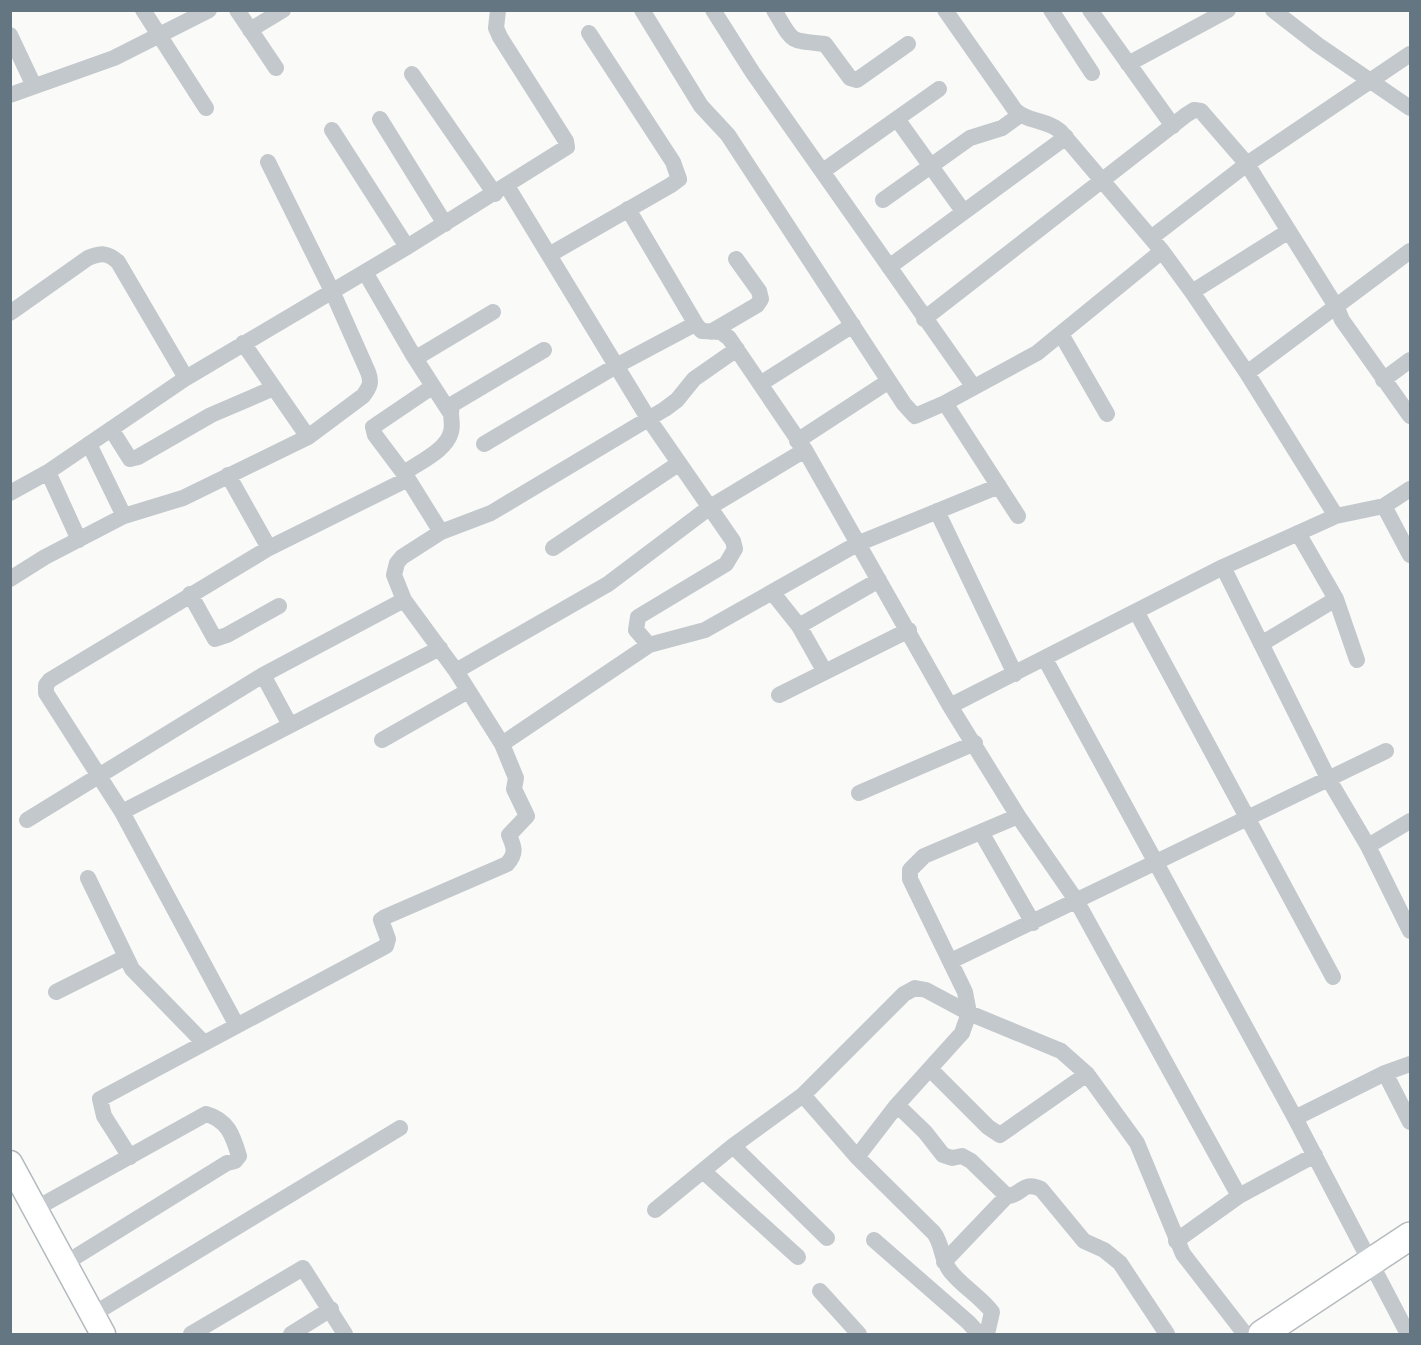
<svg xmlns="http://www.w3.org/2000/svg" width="1421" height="1345" viewBox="0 0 1421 1345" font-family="'PT Sans',sans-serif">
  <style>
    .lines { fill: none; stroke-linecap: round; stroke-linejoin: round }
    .secondary-casing { stroke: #b3babf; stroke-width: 27 }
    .primary-casing { stroke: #b5babe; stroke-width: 30 }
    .street { stroke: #c3c8cc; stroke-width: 16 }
    .secondary { stroke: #fff; stroke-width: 24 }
    .primary { stroke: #fff; stroke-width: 27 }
  </style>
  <rect width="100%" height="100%" fill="#fafaf8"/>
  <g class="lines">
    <defs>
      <path id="secondary" d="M 10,1163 L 103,1334"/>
      <path id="primary" d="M 1262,1334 L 1410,1236"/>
    </defs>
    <!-- secondary casing -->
    <use href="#secondary" class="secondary-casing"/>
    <!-- primary casing -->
    <use href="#primary" class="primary-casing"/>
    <!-- street -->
    <path class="street" d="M 143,10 L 206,108
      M 237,10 L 276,68
      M 642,10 L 701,106 L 728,135 L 904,404 L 915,416 L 945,403 L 1037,353 L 1162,251
      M 713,10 L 753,73 L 973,386
      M 774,10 C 794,43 787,40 825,44 L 850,78 L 857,80 L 908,44
      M 945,10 L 1015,110 C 1029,123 1046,119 1060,131 L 1162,251 L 1192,292 L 1247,373 L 1336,516
      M 1051,10 L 1092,73
      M 1090,10 L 1173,126
      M 1273,10 L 1318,45 L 1410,108
      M 250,30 L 283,10
      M 10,35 L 34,86
      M 1128,64 L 1228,10
      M 412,74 L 495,194
      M 10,95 L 114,58 L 209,10
      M 380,119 L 445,224
      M 897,119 L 963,211
      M 332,130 L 407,247
      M 823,171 L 939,89
      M 507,186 L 648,418 L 733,541 L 735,549 L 726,564 L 638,617 L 636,630 L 649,645
      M 883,200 L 970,138 L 1002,128 L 1020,115
      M 628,209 L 697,326 L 702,331 L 721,332 L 729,338 L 805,450 L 950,706 L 1018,816 L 1076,900 L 1239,1196
      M 1151,238 L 1247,164 L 1410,54
      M 549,255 L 671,185 L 679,179 L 673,162 L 589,33
      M 889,267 L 1066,137
      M 365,272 L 413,355 L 421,355 L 493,312
      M 1192,292 L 1289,231
      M 10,313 L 88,258 C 101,253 107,252 118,262 L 186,378
      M 924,319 L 1186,115 L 1194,110 L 1201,111 L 1247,164 L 1337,308 L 1342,320 L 1410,416
      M 711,332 L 757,305 L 761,299 L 759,291 L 736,259
      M 1061,334 L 1107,414
      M 243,343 L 308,437
      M 413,355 L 449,411
      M 1247,373 L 1410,251
      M 1383,380 L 1410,360
      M 760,384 L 853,325
      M 945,403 L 1018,516
      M 111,429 L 130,459 L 138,457 L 211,415 L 274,388
      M 797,441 L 889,381
      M 89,444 L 124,516
      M 484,444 L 616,366 L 695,324
      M 48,472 L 79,540
      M 404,473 C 419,462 446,451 451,432 C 454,421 448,413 453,404 L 544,350
      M 228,475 L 269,548
      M 10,493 L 48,472 L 186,378 L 407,247 L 567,147 L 566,141 L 500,37 L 496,28 L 498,10
      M 1384,506 L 1410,555
      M 937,511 L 1015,674
      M 441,532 L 491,513 L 665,409 L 677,400 L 694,379 L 737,349
      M 1298,533 L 1336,599 L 1357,660
      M 553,548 L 678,464
      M 1223,567 L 1329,780 L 1368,846 L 1410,931
      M 10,579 L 45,557 L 124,516 L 183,498 L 308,437 L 363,396 C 370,387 372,382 368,372 L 332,291 L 268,162
      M 772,592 L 799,626 L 825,672
      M 190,594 L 215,639 L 227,635 L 279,606
      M 1137,613 L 1333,977
      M 799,626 L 879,580
      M 1261,644 L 1336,599
      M 1045,659 L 1295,1118 L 1408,1334
      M 456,671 L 608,584 L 710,507 L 805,450
      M 263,675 L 290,725
      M 779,695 L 909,630
      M 950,706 L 1223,567 L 1336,516 L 1384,506 L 1410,489
      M 382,740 L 468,691
      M 502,744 L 649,645 L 705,630 L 857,544 L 999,486
      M 859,793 L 975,743
      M 122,812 L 440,648
      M 27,820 L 263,675 L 404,600
      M 981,832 L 1033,923
      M 1368,846 L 1410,821
      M 88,878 L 132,969 L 203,1042
      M 951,961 L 1386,751
      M 56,992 L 126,957
      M 236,1024 L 122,812 L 46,693 L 46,685 L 50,680 L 269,548 L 408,479
      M 930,1069 L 988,1127 L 1000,1135 L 1087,1074
      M 1385,1073 L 1410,1122
      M 803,1095 L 857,1157 L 934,1233 C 943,1245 941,1261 951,1272 C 963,1287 981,1297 992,1312 L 987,1334
      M 897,1105 L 925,1132 L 943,1155 L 952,1158 L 962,1156 L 971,1161 L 1007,1196 C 1022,1196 1022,1180 1041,1189 L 1084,1241 L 1104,1250 L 1120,1263 L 1167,1334
      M 1295,1118 L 1385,1073 L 1410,1064
      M 733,1146 L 827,1238
      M 130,1157 L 104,1116 L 100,1099 L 386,946 L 388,939 L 381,920 L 385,917 L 507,864 C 517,853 514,847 509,835 L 527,816 L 514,789 L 516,778 L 502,744 L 456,671 L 404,600 L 394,575 L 397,563 L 402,557 L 441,532 L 408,479 L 375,435 L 373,427 L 432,387
      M 857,1157 L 897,1105 L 962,1033 L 969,1013 L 965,992 L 910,879 L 910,870 L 924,856 L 1018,816
      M 703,1171 L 798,1257
      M 35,1209 L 206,1114 C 228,1120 233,1136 239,1156 L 235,1161 L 227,1163 L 64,1264
      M 655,1210 L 733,1146 L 803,1095 L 904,994 L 915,988 L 926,990 L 969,1013 L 1061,1051 L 1087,1074 L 1137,1143 L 1183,1254 L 1245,1334
      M 874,1240 L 968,1322 L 979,1334
      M 1176,1241 L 1239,1196 L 1315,1155
      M 944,1262 L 1007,1196
      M 820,1291 L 859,1334
      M 92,1315 L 400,1128
      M 191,1334 L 303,1268 L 345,1334
      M 291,1334 L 331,1309"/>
    <!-- secondary -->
    <use href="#secondary" class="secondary"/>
    <!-- primary -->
    <use href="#primary" class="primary"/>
  </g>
  <!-- border -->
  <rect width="1421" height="1345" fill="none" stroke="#657683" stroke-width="24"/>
</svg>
